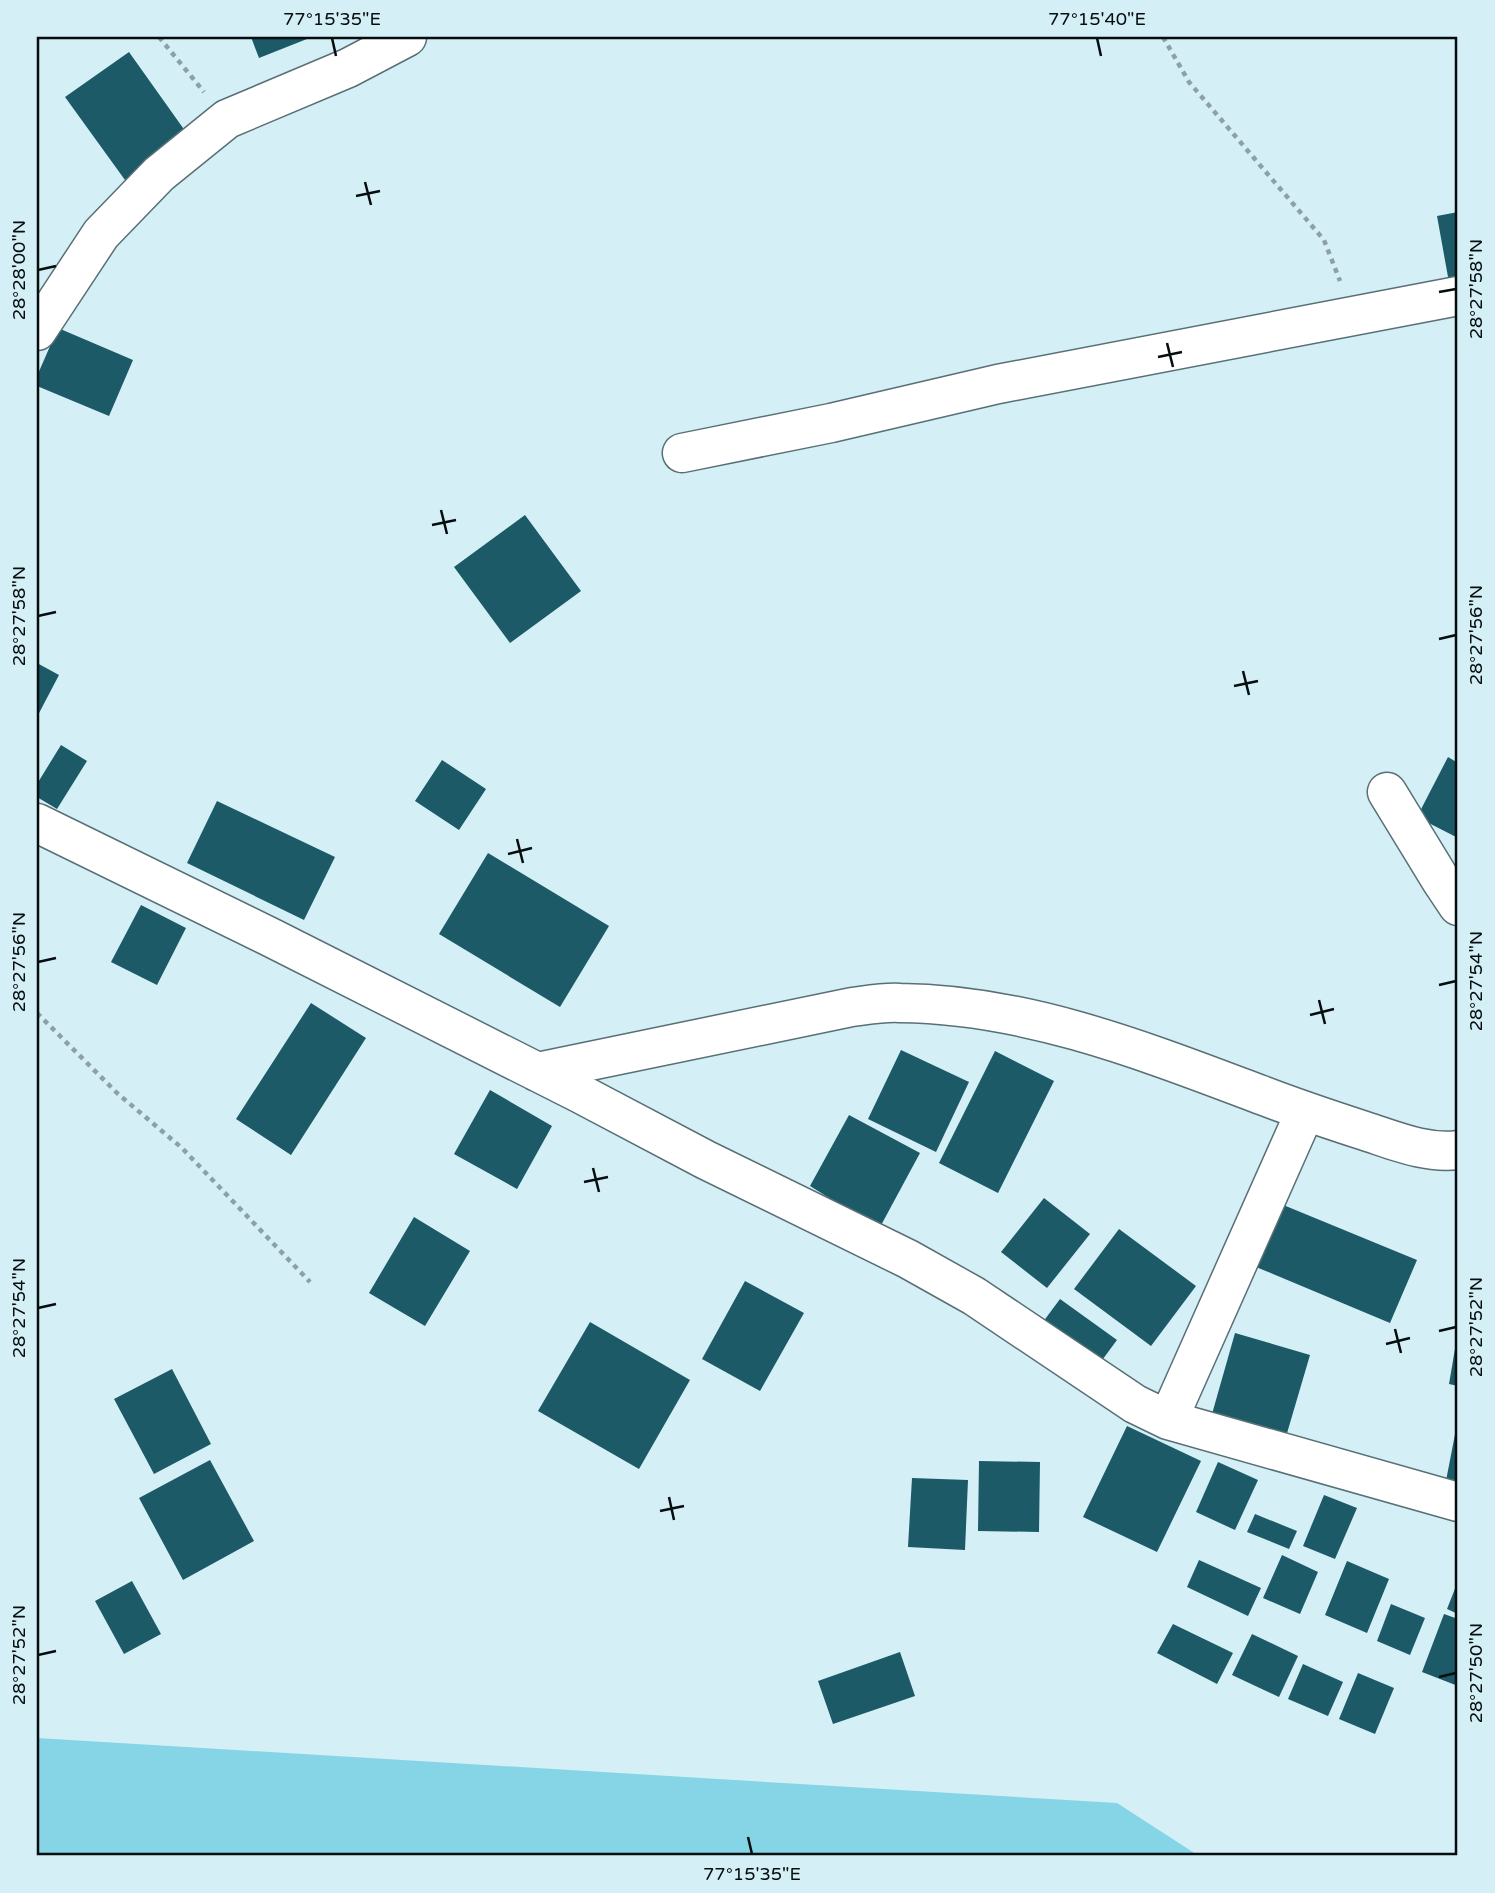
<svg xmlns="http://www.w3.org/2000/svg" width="1495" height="1893" viewBox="0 0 1495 1893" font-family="'Varela Round',sans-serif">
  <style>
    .green { fill: #85d5e7 }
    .building { fill: #1b5a66 }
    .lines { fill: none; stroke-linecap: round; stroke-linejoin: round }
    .minor-casing { stroke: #587075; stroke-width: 41 }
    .path { stroke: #8ca0a5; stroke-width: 4.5; stroke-dasharray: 5 5; stroke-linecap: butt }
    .minor { stroke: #fff; stroke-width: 38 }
    .ticks { fill: none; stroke: #050d0f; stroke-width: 2.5 }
    .neatline { fill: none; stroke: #050d0f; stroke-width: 2.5 }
    .ticks-label { font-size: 18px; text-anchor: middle; fill: #050d0f }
  </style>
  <rect width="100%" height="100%" fill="#d5eff6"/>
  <!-- green -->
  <path class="green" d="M 37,1738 L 1117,1803 L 1199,1856 L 37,1856 Z"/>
  <!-- building -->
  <path class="building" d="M 251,37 L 312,37 L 259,58 Z
    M 129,52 L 188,135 L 125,180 L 65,97 Z
    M 1458,212 L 1458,286 L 1450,288 L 1437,216 Z
    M 58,328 L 133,360 L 109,416 L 37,386 L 37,376 Z
    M 525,515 L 581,591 L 510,643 L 454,567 Z
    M 37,663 L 59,675 L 37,717 Z
    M 61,745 L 87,761 L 57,809 L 37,797 L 37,784 Z
    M 1448,757 L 1458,763 L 1458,838 L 1417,817 Z
    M 442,760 L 486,789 L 459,830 L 415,801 Z
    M 217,801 L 335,857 L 304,920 L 187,863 Z
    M 488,853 L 609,926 L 560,1007 L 439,934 Z
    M 141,905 L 186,928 L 157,985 L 111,962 Z
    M 311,1003 L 366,1038 L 291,1155 L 236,1119 Z
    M 901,1050 L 969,1082 L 936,1152 L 868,1119 Z
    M 995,1051 L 1054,1081 L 998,1193 L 939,1163 Z
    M 490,1090 L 552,1126 L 517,1189 L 454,1154 Z
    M 849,1115 L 920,1153 L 879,1229 L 810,1186 Z
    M 1044,1198 L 1090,1234 L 1047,1288 L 1001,1252 Z
    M 1276,1202 L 1417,1260 L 1390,1323 L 1249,1264 Z
    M 414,1217 L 470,1251 L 425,1326 L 369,1293 Z
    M 1119,1229 L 1196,1286 L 1151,1346 L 1074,1289 Z
    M 745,1281 L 804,1313 L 760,1391 L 702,1359 Z
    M 1060,1299 L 1117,1340 L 1097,1367 L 1040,1326 Z
    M 590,1322 L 690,1380 L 639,1469 L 538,1411 Z
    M 1235,1333 L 1310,1355 L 1285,1440 L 1212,1414 Z
    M 1457,1337 L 1458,1337 L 1458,1386 L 1449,1384 Z
    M 172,1369 L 211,1444 L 154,1474 L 114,1399 Z
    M 1457,1424 L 1458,1424 L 1458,1494 L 1444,1491 Z
    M 1127,1426 L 1201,1461 L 1157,1552 L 1083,1517 Z
    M 210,1460 L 254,1541 L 183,1580 L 139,1498 Z
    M 979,1461 L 1040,1462 L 1039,1532 L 978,1531 Z
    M 1218,1462 L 1258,1480 L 1235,1530 L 1196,1512 Z
    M 912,1478 L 968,1480 L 965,1550 L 908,1547 Z
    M 1324,1495 L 1357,1508 L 1335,1559 L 1303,1546 Z
    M 1255,1514 L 1297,1531 L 1289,1549 L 1247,1532 Z
    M 1282,1555 L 1318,1572 L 1300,1614 L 1263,1598 Z
    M 1199,1560 L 1261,1588 L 1248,1616 L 1187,1587 Z
    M 1347,1561 L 1389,1579 L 1367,1633 L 1325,1615 Z
    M 132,1581 L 161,1634 L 124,1654 L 95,1601 Z
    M 1458,1581 L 1458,1614 L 1447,1609 Z
    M 1391,1604 L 1425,1618 L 1410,1655 L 1377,1641 Z
    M 1444,1614 L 1458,1619 L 1458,1686 L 1422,1672 Z
    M 1173,1624 L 1233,1653 L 1217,1684 L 1157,1653 Z
    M 1252,1634 L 1298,1656 L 1279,1697 L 1232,1675 Z
    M 900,1652 L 915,1696 L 833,1724 L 818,1681 Z
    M 1303,1664 L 1343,1682 L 1328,1716 L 1288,1699 Z
    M 1358,1673 L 1394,1688 L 1375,1734 L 1339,1719 Z"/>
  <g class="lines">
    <defs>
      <path id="minor" d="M 37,331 L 101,234 L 159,174 L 227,119 L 348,68 L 407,37
        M 682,453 L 831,423 L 998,384 L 1458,296
        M 1387,792 L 1442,882 L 1458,906
        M 37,823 L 272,938 L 579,1093 L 706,1160 L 908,1259 L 974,1296 L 1135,1404 L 1168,1420 L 1458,1502
        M 537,1072 L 852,1007 C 868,1005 884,1002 900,1003 C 1027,1004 1147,1052 1264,1096 C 1298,1109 1331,1120 1365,1131 C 1396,1141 1426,1154 1458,1150
        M 1168,1420 L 1305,1112"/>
    </defs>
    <!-- minor casing -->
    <use href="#minor" class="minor-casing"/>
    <!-- path -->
    <path class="path" d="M 159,37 L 204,92
      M 1163,37 L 1189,82 L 1324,240 L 1340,281
      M 37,1013 L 117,1093 L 182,1148 L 310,1282"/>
    <!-- minor -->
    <use href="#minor" class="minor"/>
  </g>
  <!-- ticks -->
  <path class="ticks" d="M 332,38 L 336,56M 1097,38 L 1101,56M 365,182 L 371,205M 356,196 L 380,191M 38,270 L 56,266M 1439,292 L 1456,289M 1167,343 L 1173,367M 1158,357 L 1182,352M 441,510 L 447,534M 432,525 L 456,520M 38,616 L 56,612M 1439,639 L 1456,635M 1243,671 L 1249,695M 1234,686 L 1258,681M 517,839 L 523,863M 508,854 L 532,848M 38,962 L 56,958M 1439,985 L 1456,981M 1319,1000 L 1325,1024M 1310,1015 L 1334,1009M 593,1168 L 599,1192M 584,1182 L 608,1177M 38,1308 L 56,1304M 1395,1329 L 1401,1353M 1439,1331 L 1456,1327M 1386,1344 L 1410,1338M 669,1497 L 674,1520M 660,1511 L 684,1506M 38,1655 L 56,1651M 1439,1677 L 1456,1673M 748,1837 L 752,1854"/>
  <!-- border -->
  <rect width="1495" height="1893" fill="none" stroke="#d5eff6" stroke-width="77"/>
  <rect x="38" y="38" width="1418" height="1816" class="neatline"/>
  <g class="ticks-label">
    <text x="332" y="25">77°15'35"E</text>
    <text x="1097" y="25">77°15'40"E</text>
    <text transform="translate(19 270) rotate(-90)" y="6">28°28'00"N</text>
    <text transform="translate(1476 289) rotate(-90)" y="6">28°27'58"N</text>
    <text transform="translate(19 616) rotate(-90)" y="6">28°27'58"N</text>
    <text transform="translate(1476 635) rotate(-90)" y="6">28°27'56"N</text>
    <text transform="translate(19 962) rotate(-90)" y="6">28°27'56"N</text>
    <text transform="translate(1476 981) rotate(-90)" y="6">28°27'54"N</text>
    <text transform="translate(19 1308) rotate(-90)" y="6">28°27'54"N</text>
    <text transform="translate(1476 1327) rotate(-90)" y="6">28°27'52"N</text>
    <text transform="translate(19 1655) rotate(-90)" y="6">28°27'52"N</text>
    <text transform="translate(1476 1673) rotate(-90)" y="6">28°27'50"N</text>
    <text x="752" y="1880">77°15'35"E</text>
  </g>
</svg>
